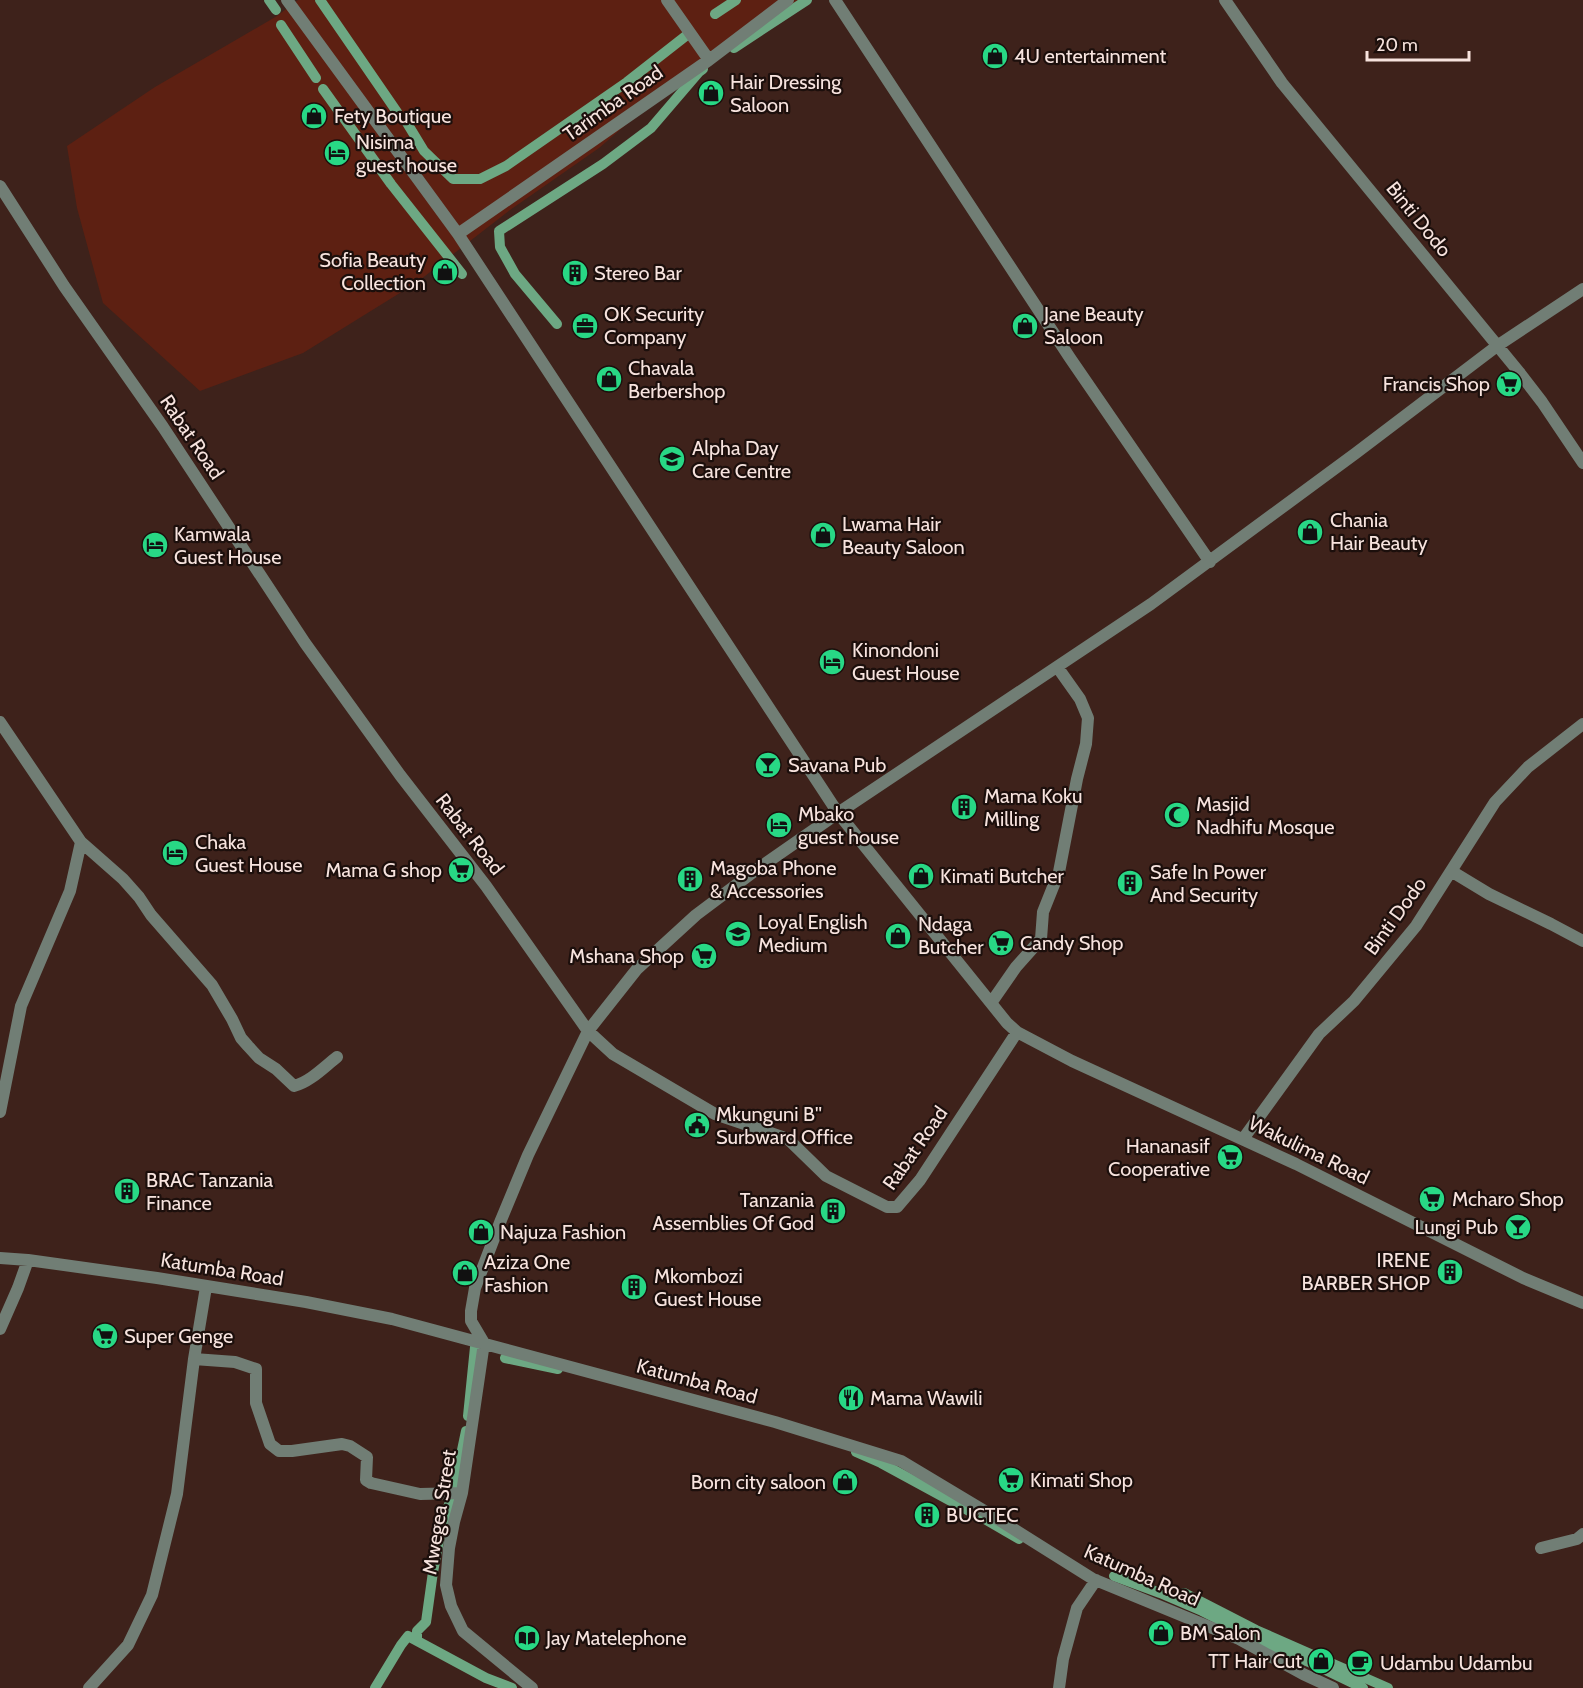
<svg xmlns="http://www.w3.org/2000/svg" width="1583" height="1688" viewBox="0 0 1583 1688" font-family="Cabin,sans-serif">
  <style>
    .green { fill: #5d2012 }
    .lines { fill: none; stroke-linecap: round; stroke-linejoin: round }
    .stream { stroke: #6da883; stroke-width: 10 }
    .minor { stroke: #717e75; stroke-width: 12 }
    .labels { text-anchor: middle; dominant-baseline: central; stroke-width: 4.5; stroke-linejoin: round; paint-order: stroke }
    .poi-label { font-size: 20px; fill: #f7e3de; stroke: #1c0f0c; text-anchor: start }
    .street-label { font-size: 20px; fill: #f7e3de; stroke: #1c0f0c }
  </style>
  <rect width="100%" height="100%" fill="#3e221b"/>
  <!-- green -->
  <path class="green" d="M 298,0 L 811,0 L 751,25 L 694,66 L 599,148 L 510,210 L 416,283 L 303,353 L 200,391 L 103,303 L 77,208 L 67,146 L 155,87 L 277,16 Z"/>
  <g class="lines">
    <!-- stream -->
    <path class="stream" d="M 269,0 L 276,10
      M 320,0 L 397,112
      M 715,14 L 736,0
      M 281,25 L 316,78
      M 734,48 L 807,0
      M 323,89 L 391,184 L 462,274
      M 407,123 L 424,151 L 453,179 L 480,179 L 506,166 L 627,82 L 687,35
      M 557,324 L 515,274 L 500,247 L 499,231 L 603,164 L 651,128 L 699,72 L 703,69
      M 505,1358 L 558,1369
      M 468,1416 L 475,1347
      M 856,1452 L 881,1463 L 973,1513
      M 983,1518 L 1019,1539
      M 1114,1576 L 1160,1593 L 1202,1611 L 1279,1650 L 1309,1662 L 1363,1688
      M 1184,1593 L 1256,1630 L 1388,1688
      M 417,1641 L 417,1631 L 426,1622 L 433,1572 L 442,1525 L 453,1493 L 466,1431
      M 375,1688 L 401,1645 L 408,1636 L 486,1678 L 512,1688"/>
    <!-- minor -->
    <path class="minor" d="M 287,0 L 458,234 L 838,813 L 1007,1023 L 1017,1032 L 1072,1061 L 1296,1164 L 1523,1278 L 1583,1303
      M 667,0 L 709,60
      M 835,0 L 1070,358 L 1210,562
      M 1225,0 L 1282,83 L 1519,372 L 1542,402 L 1583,463
      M 0,186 L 64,286 L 163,427 L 305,643 L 400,775 L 486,886 L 588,1031 L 613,1054 L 715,1114 L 788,1139 L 826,1176 L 887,1207 L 897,1207 L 920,1180 L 1017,1032
      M 458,234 L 709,60 L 788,0
      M 0,722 L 81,842 L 123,879 L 139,897 L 151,915 L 212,985 L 232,1019 L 241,1038 L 248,1046 L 259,1058 L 276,1069 L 294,1086 C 310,1082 324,1067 337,1057
      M 1451,871 L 1489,894 L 1551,924 L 1583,941
      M 991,1003 L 1016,967 L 1041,939 L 1043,912 L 1059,872 L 1077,779 L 1086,744 L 1088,718 L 1080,699 L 1058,668
      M 0,1112 L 21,1006 L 70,891 L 81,842
      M 1243,1139 L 1319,1034 L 1354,1001 L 1416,926 L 1495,802 L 1528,767 L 1583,724
      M 0,1258 L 28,1260 L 157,1278 L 306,1302 L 392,1319 L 775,1422 L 901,1461 L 996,1518 L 1093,1579 L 1239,1639 L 1303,1674 L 1333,1688
      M 0,1329 L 18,1288 L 28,1260
      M 194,1359 L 235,1362 L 256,1369 L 256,1403 L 270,1444 L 279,1451 L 292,1451 L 342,1444 L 350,1446 L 367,1457 L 366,1480 L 371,1483 L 420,1494 L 462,1493
      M 1541,1548 L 1577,1539 L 1583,1534
      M 89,1688 L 128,1645 L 152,1595 L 177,1494 L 194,1359 L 206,1287
      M 532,1688 L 463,1631 L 451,1606 L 446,1585 L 449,1548 L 454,1522 L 462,1493 L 484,1343 L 471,1321 L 471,1311 L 475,1288 L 501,1220 L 528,1155 L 588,1031 L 637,969 L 696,915 L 756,870 L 838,813 L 1151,604 L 1356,453 L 1497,346 L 1583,289
      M 1059,1688 L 1063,1659 L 1077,1608 L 1096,1580"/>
  </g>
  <!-- icons -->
  <defs>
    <symbol id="shop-disc" viewBox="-11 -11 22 22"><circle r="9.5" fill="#28d885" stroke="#1c0f0c"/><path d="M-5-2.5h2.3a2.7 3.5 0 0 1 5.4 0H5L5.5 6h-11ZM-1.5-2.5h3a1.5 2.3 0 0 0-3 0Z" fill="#111"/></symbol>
    <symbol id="hotel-disc" viewBox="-11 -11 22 22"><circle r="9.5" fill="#28d885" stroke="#1c0f0c"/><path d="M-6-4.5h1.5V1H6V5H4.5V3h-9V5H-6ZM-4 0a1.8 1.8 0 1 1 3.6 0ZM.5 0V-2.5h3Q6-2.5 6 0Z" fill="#111"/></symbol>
    <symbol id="building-disc" viewBox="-11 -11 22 22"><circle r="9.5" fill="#28d885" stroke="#1c0f0c"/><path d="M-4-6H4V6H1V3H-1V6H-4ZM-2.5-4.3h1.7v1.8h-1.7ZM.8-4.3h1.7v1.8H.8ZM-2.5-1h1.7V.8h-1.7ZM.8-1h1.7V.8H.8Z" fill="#111"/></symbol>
    <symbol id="office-disc" viewBox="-11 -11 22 22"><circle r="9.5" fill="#28d885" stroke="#1c0f0c"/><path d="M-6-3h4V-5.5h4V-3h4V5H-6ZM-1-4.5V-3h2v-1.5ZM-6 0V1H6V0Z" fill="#111"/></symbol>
    <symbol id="supermarket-disc" viewBox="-11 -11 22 22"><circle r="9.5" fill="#28d885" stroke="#1c0f0c"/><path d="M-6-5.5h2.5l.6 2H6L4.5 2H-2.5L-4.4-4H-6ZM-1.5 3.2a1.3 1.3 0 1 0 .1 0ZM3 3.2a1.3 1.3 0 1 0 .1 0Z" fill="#111"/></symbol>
    <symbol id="school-disc" viewBox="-11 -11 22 22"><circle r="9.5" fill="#28d885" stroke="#1c0f0c"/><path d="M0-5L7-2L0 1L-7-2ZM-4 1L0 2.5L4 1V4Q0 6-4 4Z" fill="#111"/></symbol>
    <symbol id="bar-disc" viewBox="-11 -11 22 22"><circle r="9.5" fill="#28d885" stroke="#1c0f0c"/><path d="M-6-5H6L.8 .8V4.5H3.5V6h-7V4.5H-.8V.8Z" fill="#111"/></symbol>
    <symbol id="mosque-disc" viewBox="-11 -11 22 22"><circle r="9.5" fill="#28d885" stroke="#1c0f0c"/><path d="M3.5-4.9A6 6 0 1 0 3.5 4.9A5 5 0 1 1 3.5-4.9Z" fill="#111"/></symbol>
    <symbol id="civic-disc" viewBox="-11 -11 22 22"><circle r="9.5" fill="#28d885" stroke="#1c0f0c"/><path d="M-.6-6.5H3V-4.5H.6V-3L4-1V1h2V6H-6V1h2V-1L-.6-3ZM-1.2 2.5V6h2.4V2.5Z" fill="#111"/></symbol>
    <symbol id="restaurant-disc" viewBox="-11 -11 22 22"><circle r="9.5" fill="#28d885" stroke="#1c0f0c"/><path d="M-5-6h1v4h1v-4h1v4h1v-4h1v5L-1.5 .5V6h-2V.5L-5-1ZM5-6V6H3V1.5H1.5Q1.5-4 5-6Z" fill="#111"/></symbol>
    <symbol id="library-disc" viewBox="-11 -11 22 22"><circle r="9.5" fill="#28d885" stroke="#1c0f0c"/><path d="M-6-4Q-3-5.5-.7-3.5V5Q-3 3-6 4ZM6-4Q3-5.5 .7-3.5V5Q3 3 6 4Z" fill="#111"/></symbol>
    <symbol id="cafe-disc" viewBox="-11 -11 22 22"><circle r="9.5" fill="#28d885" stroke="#1c0f0c"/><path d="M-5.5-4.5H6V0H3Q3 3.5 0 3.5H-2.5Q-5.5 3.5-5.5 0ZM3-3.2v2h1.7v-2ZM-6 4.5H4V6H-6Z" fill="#111"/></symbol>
  </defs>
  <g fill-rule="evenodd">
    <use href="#shop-disc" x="980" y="41" width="30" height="30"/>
    <use href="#shop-disc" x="696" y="78" width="30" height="30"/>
    <use href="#shop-disc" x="299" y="101" width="30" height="30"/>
    <use href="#hotel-disc" x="322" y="138" width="30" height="30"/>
    <use href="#shop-disc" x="430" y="257" width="30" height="30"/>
    <use href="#building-disc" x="560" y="258" width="30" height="30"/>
    <use href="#office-disc" x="570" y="311" width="30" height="30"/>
    <use href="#shop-disc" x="1010" y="311" width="30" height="30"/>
    <use href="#shop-disc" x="594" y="364" width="30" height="30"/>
    <use href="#supermarket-disc" x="1494" y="369" width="30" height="30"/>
    <use href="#school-disc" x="657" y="444" width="30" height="30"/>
    <use href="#shop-disc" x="1295" y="517" width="30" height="30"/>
    <use href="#shop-disc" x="808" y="520" width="30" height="30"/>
    <use href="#hotel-disc" x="140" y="530" width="30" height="30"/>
    <use href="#hotel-disc" x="817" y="647" width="30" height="30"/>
    <use href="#bar-disc" x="753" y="750" width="30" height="30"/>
    <use href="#building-disc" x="949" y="792" width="30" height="30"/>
    <use href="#mosque-disc" x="1162" y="800" width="30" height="30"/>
    <use href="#hotel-disc" x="764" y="810" width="30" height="30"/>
    <use href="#hotel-disc" x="160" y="838" width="30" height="30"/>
    <use href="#supermarket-disc" x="446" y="855" width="30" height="30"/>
    <use href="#shop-disc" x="906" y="861" width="30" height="30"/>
    <use href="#building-disc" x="675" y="864" width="30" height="30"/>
    <use href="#building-disc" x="1115" y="868" width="30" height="30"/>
    <use href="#school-disc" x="723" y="919" width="30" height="30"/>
    <use href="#shop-disc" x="883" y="921" width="30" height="30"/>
    <use href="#supermarket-disc" x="986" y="928" width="30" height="30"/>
    <use href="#supermarket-disc" x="689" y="941" width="30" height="30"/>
    <use href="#civic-disc" x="682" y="1110" width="30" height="30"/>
    <use href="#supermarket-disc" x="1215" y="1142" width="30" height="30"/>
    <use href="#building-disc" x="112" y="1176" width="30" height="30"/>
    <use href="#supermarket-disc" x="1417" y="1184" width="30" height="30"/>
    <use href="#building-disc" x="818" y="1196" width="30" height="30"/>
    <use href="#bar-disc" x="1503" y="1212" width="30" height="30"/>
    <use href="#shop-disc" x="466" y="1217" width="30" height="30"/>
    <use href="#building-disc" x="1435" y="1257" width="30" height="30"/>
    <use href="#shop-disc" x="450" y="1258" width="30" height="30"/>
    <use href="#building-disc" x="619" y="1272" width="30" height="30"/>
    <use href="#supermarket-disc" x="90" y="1321" width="30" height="30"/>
    <use href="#restaurant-disc" x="836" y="1383" width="30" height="30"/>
    <use href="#supermarket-disc" x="996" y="1465" width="30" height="30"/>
    <use href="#shop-disc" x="830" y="1467" width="30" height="30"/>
    <use href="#building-disc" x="912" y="1500" width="30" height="30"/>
    <use href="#shop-disc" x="1146" y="1618" width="30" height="30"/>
    <use href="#library-disc" x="512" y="1623" width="30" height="30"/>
    <use href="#shop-disc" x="1306" y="1646" width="30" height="30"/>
    <use href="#cafe-disc" x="1345" y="1648" width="30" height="30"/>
  </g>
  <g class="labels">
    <!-- poi labels -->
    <g class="poi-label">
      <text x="1014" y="56">4U entertainment</text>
      <text x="730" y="82">Hair Dressing<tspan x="730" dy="23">Saloon</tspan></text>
      <text x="334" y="116">Fety Boutique</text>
      <text x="356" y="142">Nisima<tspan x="356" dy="23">guest house</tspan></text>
      <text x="426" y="260" text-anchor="end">Sofia Beauty<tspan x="426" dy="23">Collection</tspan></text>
      <text x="594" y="273">Stereo Bar</text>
      <text x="604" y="314">OK Security<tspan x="604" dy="23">Company</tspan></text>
      <text x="1044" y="314">Jane Beauty<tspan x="1044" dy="23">Saloon</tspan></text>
      <text x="628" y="368">Chavala<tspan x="628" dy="23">Berbershop</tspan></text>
      <text x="1490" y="384" text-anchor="end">Francis Shop</text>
      <text x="692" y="448">Alpha Day<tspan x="692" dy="23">Care Centre</tspan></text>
      <text x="1330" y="520">Chania<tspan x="1330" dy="23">Hair Beauty</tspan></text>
      <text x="842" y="524">Lwama Hair<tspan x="842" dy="23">Beauty Saloon</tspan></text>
      <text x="174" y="534">Kamwala<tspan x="174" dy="23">Guest House</tspan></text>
      <text x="852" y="650">Kinondoni<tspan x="852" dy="23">Guest House</tspan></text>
      <text x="788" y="765">Savana Pub</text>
      <text x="984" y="796">Mama Koku<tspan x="984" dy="23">Milling</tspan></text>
      <text x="1196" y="804">Masjid<tspan x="1196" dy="23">Nadhifu Mosque</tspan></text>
      <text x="798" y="814">Mbako<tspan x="798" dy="23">guest house</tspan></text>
      <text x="195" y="842">Chaka<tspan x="195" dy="23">Guest House</tspan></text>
      <text x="710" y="868">Magoba Phone<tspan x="710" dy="23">&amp; Accessories</tspan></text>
      <text x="442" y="870" text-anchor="end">Mama G shop</text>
      <text x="1150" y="872">Safe In Power<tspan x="1150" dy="23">And Security</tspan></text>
      <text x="940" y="876">Kimati Butcher</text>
      <text x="758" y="922">Loyal English<tspan x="758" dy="23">Medium</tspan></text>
      <text x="918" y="924">Ndaga<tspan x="918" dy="23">Butcher</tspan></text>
      <text x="1020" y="943">Candy Shop</text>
      <text x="684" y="956" text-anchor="end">Mshana Shop</text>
      <text x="716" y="1114">Mkunguni B''<tspan x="716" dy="23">Surbward Office</tspan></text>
      <text x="1210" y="1146" text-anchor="end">Hananasif<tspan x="1210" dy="23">Cooperative</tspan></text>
      <text x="146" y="1180">BRAC Tanzania<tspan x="146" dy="23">Finance</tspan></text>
      <text x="1452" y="1199">Mcharo Shop</text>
      <text x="814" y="1200" text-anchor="end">Tanzania<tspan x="814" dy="23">Assemblies Of God</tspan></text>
      <text x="1498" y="1227" text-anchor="end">Lungi Pub</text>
      <text x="500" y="1232">Najuza Fashion</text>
      <text x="1430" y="1260" text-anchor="end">IRENE<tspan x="1430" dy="23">BARBER SHOP</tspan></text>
      <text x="484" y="1262">Aziza One<tspan x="484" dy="23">Fashion</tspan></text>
      <text x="654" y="1276">Mkombozi<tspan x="654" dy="23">Guest House</tspan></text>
      <text x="124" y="1336">Super Genge</text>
      <text x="870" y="1398">Mama Wawili</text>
      <text x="1030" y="1480">Kimati Shop</text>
      <text x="826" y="1482" text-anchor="end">Born city saloon</text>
      <text x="946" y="1515">BUCTEC</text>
      <text x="1180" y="1633">BM Salon</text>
      <text x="546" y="1638">Jay Matelephone</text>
      <text x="1302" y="1661" text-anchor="end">TT Hair Cut</text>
      <text x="1380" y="1663">Udambu Udambu</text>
    </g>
    <!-- street labels -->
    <g class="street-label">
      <text transform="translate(613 103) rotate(-35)">Tarimba Road</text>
      <text transform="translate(1419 219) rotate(51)">Binti Dodo</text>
      <text transform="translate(192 437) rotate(56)">Rabat Road</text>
      <text transform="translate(470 834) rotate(52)">Rabat Road</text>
      <text transform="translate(1395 916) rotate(-54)">Binti Dodo</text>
      <text transform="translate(915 1148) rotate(-55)">Rabat Road</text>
      <text transform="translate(1309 1150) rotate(26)">Wakulima Road</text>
      <text transform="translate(222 1269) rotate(9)">Katumba Road</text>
      <text transform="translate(697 1381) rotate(15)">Katumba Road</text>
      <text transform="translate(439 1512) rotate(-81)">Mwegea Street</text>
      <text transform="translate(1142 1575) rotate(24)">Katumba Road</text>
    </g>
  </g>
  <!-- scale -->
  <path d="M1367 51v9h102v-9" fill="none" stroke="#f7e3de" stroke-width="3"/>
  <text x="1376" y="51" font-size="18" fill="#f7e3de" stroke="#1c0f0c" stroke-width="4.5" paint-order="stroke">20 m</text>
</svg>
